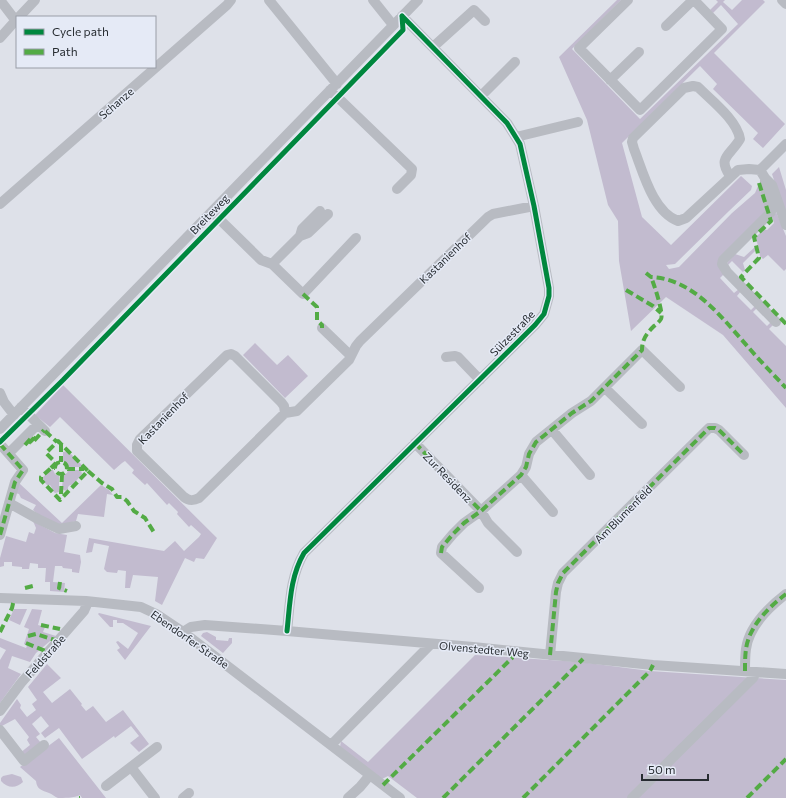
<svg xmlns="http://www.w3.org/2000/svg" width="786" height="798" viewBox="0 0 786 798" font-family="Commissioner,sans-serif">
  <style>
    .green { fill: #c2bbcf }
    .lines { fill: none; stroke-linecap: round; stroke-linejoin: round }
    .minor { stroke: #b8bbc2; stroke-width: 10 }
    .quiet { stroke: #53ab45; stroke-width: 4; stroke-dasharray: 8 4; stroke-linecap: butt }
    .cycleway-casing { stroke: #e5eaf6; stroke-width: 8 }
    .cycleway { stroke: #00873e; stroke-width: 5 }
    .labels { text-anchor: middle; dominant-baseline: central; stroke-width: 3; stroke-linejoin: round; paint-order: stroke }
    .street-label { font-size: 11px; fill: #272c31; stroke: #e5eaf6 }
  </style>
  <rect width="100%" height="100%" fill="#dee1e9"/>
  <!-- green -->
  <path class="green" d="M 617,0 L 621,0 L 572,49 L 640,119 L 738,24 L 721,5 L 713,13 L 710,10 L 718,2 L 716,0 L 725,0 L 723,2 L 732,10 L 742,0 L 763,0 L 765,2 L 714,53 L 785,124 L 763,148 L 753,139 L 758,133 L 713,89 L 717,84 L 700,66 L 622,143 L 642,217 L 671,245 L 741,176 L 752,186 L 751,190 L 729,211 L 675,264 L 666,265 L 669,269 L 679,267 L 732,213 L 755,193 L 758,186 L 759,186 L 767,211 L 721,256 L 724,274 L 720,278 L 734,293 L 739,289 L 741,291 L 737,296 L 751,310 L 755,306 L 757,308 L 753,312 L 767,326 L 771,322 L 773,325 L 769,329 L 786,346 L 786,408 L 723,335 L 666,297 L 631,331 L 619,261 L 618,221 L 608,205 L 587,120 L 559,57 Z
    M 779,167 L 786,190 L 786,216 L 772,174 Z
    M 771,200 L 786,236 L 786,269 L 784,271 L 768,255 L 763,259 L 760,256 L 756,237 L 764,229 L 767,230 L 774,223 L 772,217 L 776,213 Z
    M 755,247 L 756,250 L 743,263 L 745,270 L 743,272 L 732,261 L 728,265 L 727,263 L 735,254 L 744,257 Z
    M 255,343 L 277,365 L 288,355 L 308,376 L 285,398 L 243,355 Z
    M 63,385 L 217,538 L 204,559 L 196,558 L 194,562 L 185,558 L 162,605 L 155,601 L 158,577 L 133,575 L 130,588 L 125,588 L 126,571 L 118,570 L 117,573 L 107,572 L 104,569 L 109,546 L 94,543 L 92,552 L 86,553 L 89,538 L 164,551 L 175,541 L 184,551 L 199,537 L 201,534 L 191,525 L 189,527 L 177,514 L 178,512 L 169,503 L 167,505 L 147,483 L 145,485 L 132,473 L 134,470 L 125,461 L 122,463 L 114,470 L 60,417 L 50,427 L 35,415 Z
    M 68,451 L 82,465 L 82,467 L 68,467 L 68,465 L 63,461 L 63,452 Z
    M 50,470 L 53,470 L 55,474 L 59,476 L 59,492 L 55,493 L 52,490 L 52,488 L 50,485 L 47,485 L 43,481 L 43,477 Z
    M 68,470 L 81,470 L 82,474 L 72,486 L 70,485 L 68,487 L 68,489 L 66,491 L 62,489 L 63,475 L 67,473 Z
    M 19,483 L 62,523 L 101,485 L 109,490 L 113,495 L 107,494 L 104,517 L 78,514 L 76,521 L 61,525 L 40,516 L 33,510 L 36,505 L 21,498 L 19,494 L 15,493 Z
    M 33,521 L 55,533 L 67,535 L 64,552 L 80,555 L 81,562 L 79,573 L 72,572 L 72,569 L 63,568 L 62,566 L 55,566 L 53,582 L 65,583 L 64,592 L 50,591 L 50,582 L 45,582 L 46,568 L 38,568 L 38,564 L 30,563 L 29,569 L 22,569 L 22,567 L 12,566 L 12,562 L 4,562 L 4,566 L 0,567 L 0,558 L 6,536 L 26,542 L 29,532 L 34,534 L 36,528 Z
    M 14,609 L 27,609 L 20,625 L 9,620 Z
    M 32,609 L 42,610 L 38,625 L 45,627 L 43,632 L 56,636 L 36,653 L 30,662 L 12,656 L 8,668 L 21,674 L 0,703 L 0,660 L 6,650 L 0,647 L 0,638 L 26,648 L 27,646 L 24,644 L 29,629 L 24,627 Z
    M 99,613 L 151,626 L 125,660 L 117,650 L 120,648 L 116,642 L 118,641 L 128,649 L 138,633 L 123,623 L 117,623 L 117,620 L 113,620 L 113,627 L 110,627 L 98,614 Z
    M 207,632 L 216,637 L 216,640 L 228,641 L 229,638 L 232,638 L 232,643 L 223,653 L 201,636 L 203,633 Z
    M 475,655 L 580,662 L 650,671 L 786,680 L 786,798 L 417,798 L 388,776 L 382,779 L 340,747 L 341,741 L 368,762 Z
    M 47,664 L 61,678 L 43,692 L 52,703 L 70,689 L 82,704 L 81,705 L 86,711 L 93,706 L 106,722 L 123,710 L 149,744 L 139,752 L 130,743 L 139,736 L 131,726 L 115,738 L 114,736 L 82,759 L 59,728 L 45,738 L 41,733 L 49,726 L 41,716 L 32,724 L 40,734 L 36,737 L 41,743 L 26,757 L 20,753 L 30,745 L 27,740 L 29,737 L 15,719 L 0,727 L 0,723 L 17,699 L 21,705 L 20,708 L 27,717 L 36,710 L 32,704 L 37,700 L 28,687 Z
    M 59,738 L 106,798 L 82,798 L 80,795 C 75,798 63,798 58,798 C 55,797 52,794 49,793 C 42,790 37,790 36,781 L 20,767 Z
    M 12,774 L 21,777 L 23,782 C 16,789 7,788 1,781 L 1,778 L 3,776 Z"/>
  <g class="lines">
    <!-- minor -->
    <path class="minor" d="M 0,0 L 16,21
      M 269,0 L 337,84
      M 373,0 L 393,25
      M 628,0 L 579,48 L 640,110 L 722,29 L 694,0
      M 782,0 L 786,4
      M 19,17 L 35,0
      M 666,26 L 693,0
      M 0,38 L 17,19
      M 433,47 L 474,10 L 485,21
      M 610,80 L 639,52
      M 330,90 L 410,167 L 412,169 L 411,175 L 397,189
      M 481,96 L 515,62
      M 516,137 L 578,122
      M 760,170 L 786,144
      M 730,176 C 717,157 730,156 740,139 C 737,120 712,101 698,87 L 693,86 L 684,88 L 633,138 L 632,142 L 634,149 C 643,172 653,212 678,221 L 686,218 L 738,170 L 749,169 L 760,170 L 765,178 L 772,185 L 786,225
      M 765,178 L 765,188 L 771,212 L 723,260 L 722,264 L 727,272 L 776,322
      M 0,204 L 227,5 L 231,0
      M 212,212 L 261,260 L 272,264 L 303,294 L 356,238
      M 300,236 L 302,229 L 320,211
      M 272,264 L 300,236 L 308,233 L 328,214
      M 322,328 L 351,356
      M 446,357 L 455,356 L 458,357 L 480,380
      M 605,388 L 642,424
      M 0,393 L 4,402 L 14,415
      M 21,407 L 45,431
      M 285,413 L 199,498 C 193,501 189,501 184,497 L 137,451 L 137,445 L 140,439 L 227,355 L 231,354 L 235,356 L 281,402 L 284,406 L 285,413 L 297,411 L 349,360 L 356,346 L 360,341 L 488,217 L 493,214 L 534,206
      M 0,429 L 418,0
      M 552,430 L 590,475
      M 415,443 L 481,511 L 488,523 L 517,552
      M 0,444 L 23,470 L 15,482 L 0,535
      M 9,453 L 38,424
      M 521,475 L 553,512
      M 9,503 L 38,519 L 59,529 L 76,526
      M 479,588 L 441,553 L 442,547 L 453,534 L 464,523 L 481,511 L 521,475 L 526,467 L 529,454 L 536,442 L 572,413 L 591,401 L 642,350 L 680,387
      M 0,598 L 86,601 L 141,607 L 156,614 L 183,632 L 400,798
      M 287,631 C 290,604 290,577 304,553 L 535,325 L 544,314 L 549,296 L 549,288 L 534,206 L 520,144 L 507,123 L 402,16
      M 183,632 L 191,627 L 205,625 L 287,631 L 473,647 L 653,665 L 786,674
      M 550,655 L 556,592 L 558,583 L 563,573 L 709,428 L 715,428 L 719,430 L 744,455
      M 745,671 C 745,664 745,656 746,649 C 749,626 769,607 786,594
      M 0,711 L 21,683 L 84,611 L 88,602
      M 0,730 L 24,761 L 44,745
      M 331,745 L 431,644
      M 131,767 L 155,798
      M 106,786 L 157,747
      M 183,798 L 189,793
      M 348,798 L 360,787 L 370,775
      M 632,798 L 753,678 L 756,672"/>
    <!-- quiet -->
    <path class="quiet" d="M 759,183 L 771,221 L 754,237 L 759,258 L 741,277 L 786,324
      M 646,273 L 651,277 C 694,279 722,318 749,348 C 761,362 774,375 786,388
      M 626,290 L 653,306 L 661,313
      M 303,294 L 317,307 L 317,320 L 322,325 L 322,328
      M 45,431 L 57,442
      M 415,443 L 481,511
      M 0,444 L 23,470 L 15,482 L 0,535
      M 61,444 L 61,462
      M 25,445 L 32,437 L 34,438 L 30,442 L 32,443 L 44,430
      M55 468a6 6 0 1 1 12 0a6 6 0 1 1-12 0Z
      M 51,468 L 56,463 L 46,453 L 58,441 L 88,471 L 60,500 L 41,480 L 41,477 L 51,468 L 55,468
      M 67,469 L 84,469
      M 88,471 L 102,483 L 112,489 L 117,497 L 122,497 L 127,501 L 134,511 L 145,518 L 155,534
      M 61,494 L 62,474
      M 441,553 L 442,547 L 453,534 L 464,523 L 481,511 L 521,475 L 526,467 L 529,454 L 536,442 L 572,413 L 591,401 L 642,350 C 642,339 647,333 654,326 C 657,324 659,322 661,319 C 664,314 654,284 651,277
      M 60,582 L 59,588 L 67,591
      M 25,588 L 33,586 L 34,583
      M 41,625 L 60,629
      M 0,632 L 12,608 L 14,599
      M 28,636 L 36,634 L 58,641
      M 26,643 L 48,652
      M 550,655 L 556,592 L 558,583 L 563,573 L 709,428 L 715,428 L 719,430 L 744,455
      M 745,671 C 745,664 745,656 746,649 C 749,626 769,607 786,594
      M 383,785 L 512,658 L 513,651
      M 79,798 L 80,798
      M 443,798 L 583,659
      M 523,798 L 650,671 L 653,665
      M 747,798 L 786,759"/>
    <defs>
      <path id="cycleway" d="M 0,442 L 63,380 L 403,30 L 402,16
        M 287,631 C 290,604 290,577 304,553 L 535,325 L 544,314 L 549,296 L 549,288 L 534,206 L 520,144 L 507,123 L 402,16"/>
    </defs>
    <!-- cycleway casing -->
    <use href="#cycleway" class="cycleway-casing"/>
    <!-- cycleway -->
    <use href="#cycleway" class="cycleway"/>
  </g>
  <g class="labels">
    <!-- street labels -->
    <g class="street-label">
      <text transform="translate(116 103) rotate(-41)">Schanze</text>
      <text transform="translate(209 214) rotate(-46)">Breiteweg</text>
      <text transform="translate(445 258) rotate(-44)">Kastanienhof</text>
      <text transform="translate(512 333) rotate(-46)">Sülzestraße</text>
      <text transform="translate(163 418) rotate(-46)">Kastanienhof</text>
      <text transform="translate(448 477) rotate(46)">Zur Residenz</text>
      <text transform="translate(623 514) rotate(-45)">Am Blumenfeld</text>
      <text transform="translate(190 639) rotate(35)">Ebendorfer Straße</text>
      <text transform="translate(484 649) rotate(5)">Olvenstedter Weg</text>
      <text transform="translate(45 656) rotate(-48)">Feldstraße</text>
    </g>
  </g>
  <!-- legend -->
  <rect x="16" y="16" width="140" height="52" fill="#e5eaf6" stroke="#999ea7"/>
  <rect x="24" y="29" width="20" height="6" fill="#00873e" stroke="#999ea7"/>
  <text x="52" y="36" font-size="12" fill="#272c31">Cycle path</text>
  <rect x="24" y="49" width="20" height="6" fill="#53ab45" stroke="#999ea7"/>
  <text x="52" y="56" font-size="12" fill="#272c31">Path</text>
  <!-- scale -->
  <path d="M642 774v6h66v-6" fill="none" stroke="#272c31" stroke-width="2"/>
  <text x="648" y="774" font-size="12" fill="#272c31" stroke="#e5eaf6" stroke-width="3" paint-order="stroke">50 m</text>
</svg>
